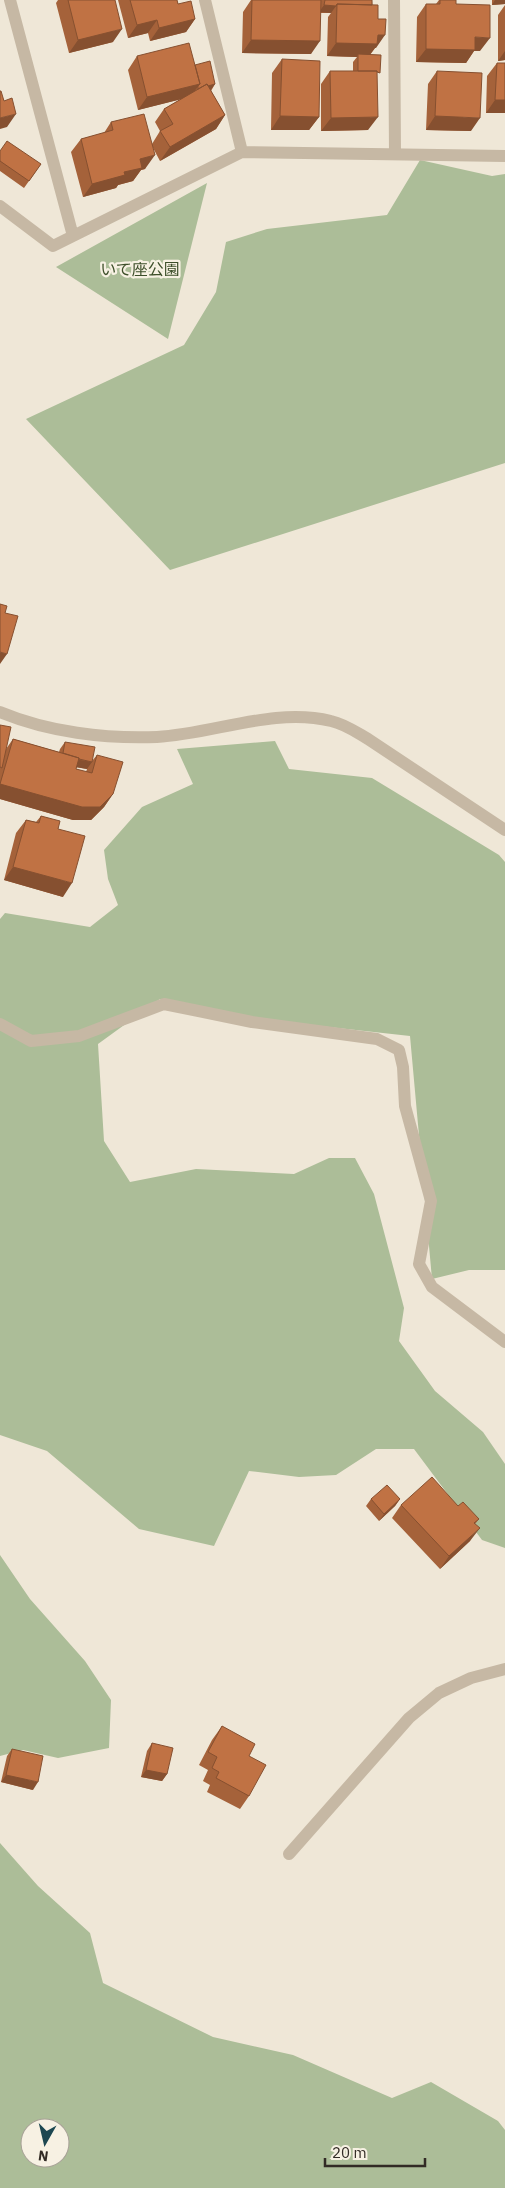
<svg xmlns="http://www.w3.org/2000/svg" width="505" height="2188" viewBox="0 0 505 2188" font-family="'IBM Plex Sans','Noto Sans JP',sans-serif">
  <style>
    .green { fill: #acbd98; fill-rule: evenodd }
    .lines { fill: none; stroke-linecap: round; stroke-linejoin: round }
    .minor { stroke: #c6b8a4; stroke-width: 12 }
    .wall { fill: #a5623a; fill-rule: evenodd }
    .shaded-wall { fill: #865030 }
    .building { fill: #c07244; stroke: #865030 }
    .labels { text-anchor: middle; dominant-baseline: central; stroke-width: 4.5; stroke-linejoin: round; paint-order: stroke }
    .park-label { font-size: 16px; fill: #3d4f2a; stroke: #f7f1e3 }
  </style>
  <rect width="100%" height="100%" fill="#efe7d7"/>
  <!-- green -->
  <path class="green" d="M 420,160 L 492,176 L 505,174 L 505,463 L 170,570 L 26,419 L 184,345 L 216,292 L 226,242 L 267,229 L 387,215 Z
    M 207,183 L 168,339 L 56,267 Z
    M 275,741 L 289,769 L 372,778 L 499,855 L 505,862 L 505,1270 L 469,1270 L 432,1279 L 410,1036 L 248,1018 L 160,999 L 98,1044 L 104,1141 L 130,1182 L 196,1169 L 294,1174 L 329,1158 L 355,1158 L 374,1194 L 404,1308 L 399,1341 L 435,1391 L 483,1432 L 505,1464 L 505,1548 L 482,1540 L 414,1449 L 376,1449 L 336,1475 L 299,1477 L 249,1471 L 214,1546 L 139,1529 L 47,1451 L 0,1435 L 0,919 L 5,913 L 90,927 L 118,905 L 108,879 L 104,850 L 142,807 L 193,784 L 177,749 Z
    M 0,1555 L 30,1599 L 85,1661 L 111,1700 L 109,1748 L 58,1758 L 23,1750 L 0,1756 Z
    M 0,1843 L 38,1886 L 90,1933 L 103,1983 L 213,2037 L 293,2055 L 392,2098 L 431,2082 L 498,2121 L 505,2130 L 505,2188 L 0,2188 ZM 30,2128 L 60,2128 L 60,2158 L 30,2158 Z"/>
  <g class="lines">
    <!-- minor -->
    <path class="minor" d="M 10,0 L 73,236
      M 205,0 L 242,152
      M 394,0 L 395,154
      M 0,206 L 53,246 L 242,152 L 505,156
      M 0,712 C 48,732 105,739 157,737 C 214,734 274,707 331,721 C 345,724 356,732 368,739 L 505,830
      M 0,1024 L 31,1041 L 79,1036 L 164,1004 L 252,1022 L 377,1039 L 399,1050 L 403,1067 L 405,1106 L 431,1201 L 419,1264 L 432,1287 L 505,1342
      M 289,1854 L 409,1718 L 439,1693 L 471,1678 L 505,1669"/>
  </g>
  <!-- wall -->
  <path class="wall" d="M 58,0 L 115,0 L 113,42 L 69,53 L 56,3 Z
    M 118,0 L 177,0 L 178,4 L 195,19 L 186,32 L 150,41 L 148,33 L 128,38 Z
    M 251,0 L 372,0 L 376,48 L 375,48 L 370,55 L 377,76 L 368,130 L 321,131 L 321,84 L 330,71 L 353,71 L 353,62 L 357,57 L 327,56 L 328,17 L 331,13 L 320,13 L 311,54 L 242,53 L 243,12 Z
    M 439,0 L 456,0 L 456,4 L 480,51 L 474,51 L 466,63 L 416,62 L 417,17 L 426,4 L 436,4 Z
    M 492,0 L 505,0 L 505,4 L 492,5 Z
    M 505,5 L 505,60 L 498,61 L 498,15 Z
    M 137,56 L 195,65 L 215,84 L 211,91 L 225,115 L 216,129 L 160,161 L 152,146 L 145,169 L 141,170 L 133,181 L 118,185 L 116,188 L 83,197 L 71,152 L 81,139 L 104,133 L 111,122 L 152,144 L 160,131 L 155,122 L 164,109 L 181,99 L 138,110 L 128,70 Z
    M 282,59 L 319,117 L 309,130 L 271,130 L 272,73 Z
    M 497,63 L 505,113 L 486,113 L 487,76 Z
    M 437,71 L 471,131 L 426,130 L 428,84 Z
    M 0,151 L 41,164 L 24,188 L 0,171 Z
    M 0,725 L 6,749 L 13,739 L 59,752 L 60,749 L 65,742 L 92,761 L 97,755 L 113,794 L 104,807 L 91,820 L 73,820 L 0,799 ZM 76,767 L 87,769 L 86,772 L 76,769 Z
    M 41,816 L 58,829 L 63,897 L 4,880 L 16,833 L 26,820 L 36,822 Z
    M 371,1499 L 400,1499 L 395,1506 L 379,1521 L 366,1506 Z
    M 401,1505 L 458,1506 L 479,1519 L 475,1524 L 470,1541 L 440,1569 L 392,1518 Z
    M 222,1726 L 249,1756 L 249,1796 L 240,1809 L 207,1792 L 210,1785 L 203,1781 L 208,1770 L 199,1765 L 212,1740 Z
    M 152,1743 L 167,1774 L 162,1781 L 141,1777 L 147,1751 Z
    M 12,1749 L 33,1790 L 1,1782 L 7,1756 Z"/>
  <!-- shaded-wall -->
  <path class="shaded-wall" d="M 495,0 L 505,0 L 505,4 L 492,5 Z
    M 324,5 L 336,6 L 331,13 L 319,12 Z
    M 195,19 L 186,32 L 150,41 L 159,28 Z
    M 157,20 L 148,33 L 128,38 L 137,25 Z
    M 122,29 L 113,42 L 69,53 L 78,40 Z
    M 378,35 L 385,35 L 376,48 L 375,48 L 368,57 L 358,54 L 357,57 L 327,56 L 336,43 Z
    M 475,37 L 490,38 L 480,51 L 474,51 L 466,63 L 416,62 L 426,49 Z
    M 251,40 L 320,41 L 311,54 L 242,53 Z
    M 505,51 L 505,60 L 498,61 Z
    M 200,84 L 190,97 L 138,110 L 147,97 Z
    M 215,84 L 210,91 L 193,96 L 198,89 Z
    M 495,100 L 505,100 L 505,113 L 486,113 Z
    M 16,114 L 7,127 L 0,129 L 0,118 Z
    M 225,115 L 216,129 L 160,161 L 170,147 Z
    M 280,116 L 319,117 L 309,130 L 271,130 Z
    M 435,116 L 480,118 L 471,131 L 426,130 Z
    M 378,117 L 368,130 L 321,131 L 331,118 Z
    M 155,155 L 145,169 L 141,170 L 133,181 L 118,185 L 116,188 L 83,197 L 92,184 L 124,172 L 140,159 Z
    M 0,652 L 7,654 L 0,664 Z
    M 62,757 L 92,762 L 87,769 L 57,764 Z
    M 0,784 L 113,794 L 104,807 L 91,820 L 73,820 L 0,799 Z
    M 13,867 L 72,883 L 63,897 L 4,880 Z
    M 400,1499 L 395,1506 L 379,1521 L 384,1514 Z
    M 480,1528 L 470,1541 L 440,1569 L 449,1556 Z
    M 146,1770 L 167,1774 L 162,1781 L 141,1777 Z
    M 6,1775 L 38,1782 L 33,1790 L 1,1782 Z"/>
  <!-- building -->
  <path class="building" d="M 68,0 L 115,0 L 122,29 L 78,40 Z
    M 130,0 L 177,0 L 178,4 L 191,1 L 195,19 L 159,28 L 157,20 L 137,25 Z
    M 252,0 L 321,0 L 320,41 L 251,40 Z
    M 325,0 L 372,0 L 372,5 L 337,4 L 336,6 L 324,5 Z
    M 440,0 L 456,0 L 456,4 L 490,5 L 490,38 L 475,37 L 475,50 L 426,49 L 426,4 L 440,4 Z
    M 337,4 L 378,5 L 378,19 L 386,19 L 385,35 L 378,35 L 377,44 L 336,43 Z
    M 189,43 L 200,84 L 147,97 L 137,56 Z
    M 358,54 L 381,55 L 380,73 L 377,72 L 377,71 L 358,71 Z
    M 282,59 L 320,61 L 319,117 L 280,116 Z
    M 210,61 L 215,84 L 208,86 L 207,84 L 198,89 L 198,86 L 200,84 L 195,65 Z
    M 497,63 L 505,63 L 505,100 L 495,100 Z
    M 330,71 L 377,71 L 378,117 L 331,118 Z
    M 437,71 L 482,73 L 480,118 L 435,116 Z
    M 207,84 L 225,115 L 170,147 L 160,131 L 173,124 L 164,109 Z
    M 0,91 L 1,91 L 4,101 L 12,98 L 16,114 L 0,118 Z
    M 144,114 L 155,155 L 140,159 L 142,168 L 124,172 L 125,175 L 92,184 L 81,139 L 113,130 L 111,122 Z
    M 7,141 L 41,164 L 29,181 L 0,161 L 0,151 Z
    M 0,604 L 7,606 L 5,613 L 18,616 L 7,654 L 0,652 Z
    M 0,725 L 11,727 L 2,768 L 0,767 Z
    M 13,739 L 79,758 L 76,769 L 92,773 L 97,755 L 123,762 L 113,794 L 100,807 L 82,807 L 0,784 Z
    M 65,742 L 95,747 L 92,762 L 79,759 L 79,758 L 63,753 Z
    M 41,816 L 60,821 L 58,829 L 85,836 L 72,883 L 13,867 L 26,820 L 39,823 Z
    M 432,1477 L 458,1506 L 463,1502 L 479,1519 L 474,1523 L 480,1528 L 449,1556 L 401,1505 Z
    M 387,1485 L 400,1499 L 384,1514 L 371,1499 Z
    M 222,1726 L 255,1744 L 249,1756 L 266,1765 L 249,1796 L 216,1778 L 219,1772 L 212,1768 L 217,1757 L 208,1752 Z
    M 152,1743 L 173,1748 L 167,1774 L 146,1770 Z
    M 12,1749 L 43,1756 L 38,1782 L 6,1775 Z"/>
  <g class="labels">
    <!-- park labels -->
    <g class="park-label">
      <text x="140" y="269">いて座公園</text>
    </g>
  </g>
  <!-- north arrow -->
  <g transform="translate(45 2143) rotate(188)"><circle r="24" fill="#f7f1e3" stroke="#a8a297"/>
  <path d="M0-4L9 19L0 12L-9 19Z" fill="#1d4751"/>
  <text y="-8" font-size="14" font-weight="bold" text-anchor="middle" fill="#322b25">N</text>
  </g>
  <!-- scale -->
  <path d="M325 2158v8h100v-8" fill="none" stroke="#322b25" stroke-width="2.5"/>
  <text x="332" y="2158" font-size="15" fill="#322b25" stroke="#f7f1e3" stroke-width="4" paint-order="stroke">20 m</text>
</svg>
